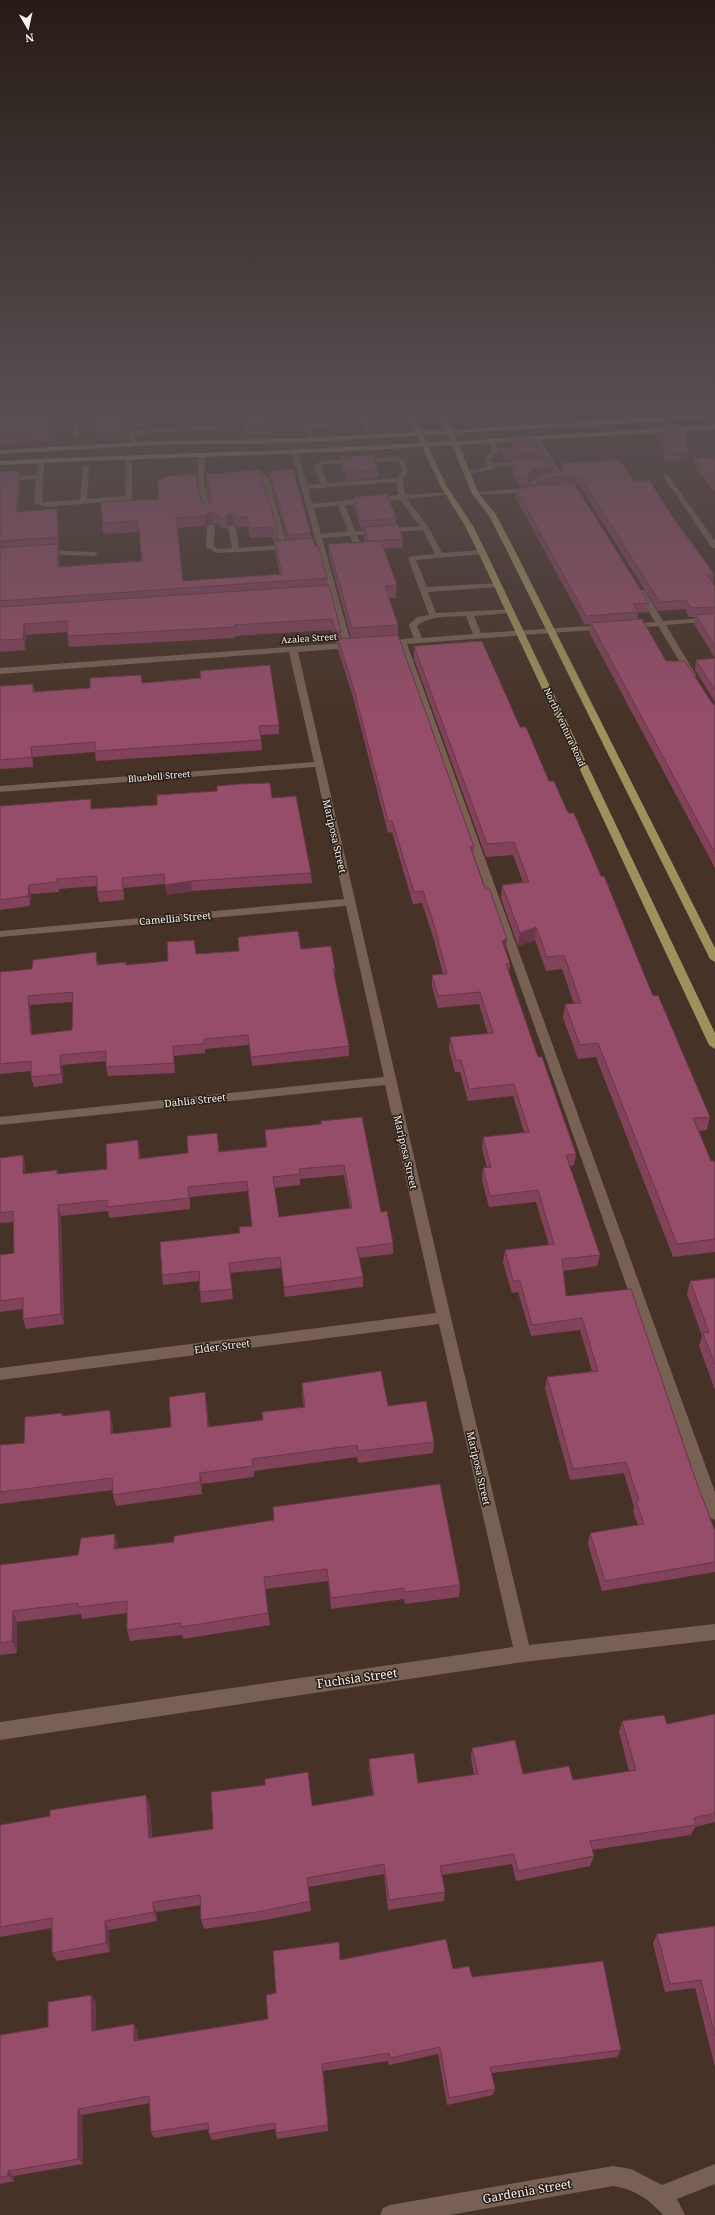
<svg xmlns="http://www.w3.org/2000/svg" width="715" height="2215" viewBox="0 0 715 2215" font-family="'Noto Serif',serif">
  <style>
    .lines { fill: none; stroke-linecap: round; stroke-linejoin: round }
    .minor { fill: #786154; fill-rule: evenodd }
    .major { fill: #9d925d; fill-rule: evenodd }
    .wall { fill: #81425a; fill-rule: evenodd }
    .shaded-wall { fill: #69364a }
    .building { fill: #964d69; stroke: #69364a; fill-rule: evenodd }
    .labels { text-anchor: middle; dominant-baseline: central; stroke-width: 3; stroke-linejoin: round; paint-order: stroke }
    .far-street-label { font-size: 9px; fill: #fef2ed; stroke: #261d17 }
    .street-label { font-size: 10px; fill: #fef2ed; stroke: #261d17 }
    .near-street-label { font-size: 12px; fill: #fef2ed; stroke: #261d17 }
  </style>
  <rect width="100%" height="100%" fill="#473227"/>
  <g class="lines">
    <!-- minor -->
    <path class="minor" d="M 73,412 L 79,412 L 79,435 L 76,437 L 73,435 Z
      M 298,412 L 304,412 L 309,423 L 362,420 L 360,412 L 366,412 L 371,436 L 366,437 L 362,424 L 310,427 L 315,440 L 310,441 Z
      M 517,412 L 523,412 L 531,428 L 527,428 Z
      M 682,412 L 688,412 L 693,418 L 688,419 Z
      M 229,425 L 231,426 L 231,428 L 135,434 L 137,444 L 134,446 L 131,444 L 128,432 L 131,430 Z
      M 537,435 L 540,437 L 562,477 L 561,478 L 536,483 L 537,490 L 534,492 L 474,495 L 474,493 L 476,492 L 530,488 L 529,483 L 532,480 L 555,476 L 548,463 L 495,467 L 494,469 L 491,470 L 467,474 L 464,472 L 488,467 L 484,458 L 492,451 L 488,440 L 491,438 L 494,440 L 499,451 L 491,458 L 492,463 L 546,459 L 534,437 Z
      M 295,451 L 298,453 L 307,485 L 320,484 L 314,465 L 321,461 L 398,457 L 405,461 L 408,470 L 403,480 L 405,495 L 449,492 L 451,493 L 447,495 L 407,499 L 429,528 L 442,553 L 482,550 L 486,552 L 482,554 L 416,560 L 427,587 L 498,583 L 502,585 L 498,587 L 428,592 L 436,613 L 513,609 L 514,611 L 510,613 L 474,616 L 481,633 L 605,625 L 609,627 L 605,629 L 407,644 L 715,1492 L 715,1520 L 710,1518 L 707,1513 L 399,644 L 390,642 L 394,640 L 414,638 L 409,625 L 417,617 L 429,615 L 408,558 L 412,556 L 435,554 L 423,530 L 357,535 L 364,552 L 360,554 L 356,552 L 350,536 L 322,538 L 351,643 L 358,645 L 348,648 L 298,652 L 451,1318 L 529,1645 L 715,1624 L 715,1640 L 523,1662 L 0,1740 L 0,1722 L 513,1647 L 439,1324 L 0,1380 L 0,1368 L 436,1313 L 385,1085 L 0,1125 L 0,1117 L 384,1077 L 346,906 L 0,937 L 0,931 L 344,899 L 315,767 L 0,792 L 0,786 L 314,762 L 289,652 L 0,674 L 0,668 L 343,643 L 292,453 ZM 397,461 L 400,463 L 402,470 L 397,478 L 327,483 L 321,466 L 324,464 ZM 397,482 L 398,495 L 312,504 L 308,489 ZM 400,500 L 420,526 L 355,531 L 345,505 ZM 338,505 L 348,531 L 321,534 L 314,508 ZM 466,616 L 473,634 L 422,638 L 417,626 C 430,615 450,617 466,616 Z
      M 202,453 L 205,455 L 204,480 L 211,512 L 207,514 L 203,512 L 198,480 L 199,455 Z
      M 129,455 L 132,457 L 132,498 L 128,500 L 46,507 L 34,503 L 36,479 L 0,481 L 0,477 L 37,475 L 38,461 L 41,459 L 44,461 L 42,502 L 80,500 L 83,467 L 86,465 L 89,467 L 87,499 L 125,496 L 126,457 Z
      M 243,471 L 260,472 L 269,478 L 287,545 L 293,545 L 293,549 L 217,553 L 206,547 L 207,526 L 211,524 L 215,526 L 214,546 L 218,549 L 232,548 L 228,527 L 232,525 L 236,527 L 239,548 L 280,545 L 263,479 L 256,475 L 243,473 Z
      M 666,474 L 668,475 L 715,541 L 715,548 L 712,548 L 663,476 Z
      M 40,550 L 94,552 L 98,554 L 94,556 L 43,554 L 40,554 Z
      M 638,590 L 644,590 L 663,621 L 715,617 L 715,621 L 666,625 L 696,675 L 695,677 L 689,677 L 658,626 L 630,628 L 626,626 L 630,624 L 655,622 L 637,592 Z
      M 715,2164 L 715,2184 L 677,2199 L 685,2215 L 663,2215 C 649,2199 634,2189 613,2186 L 450,2215 L 380,2215 L 383,2208 L 390,2205 L 613,2166 L 631,2169 L 662,2185 Z"/>
    <!-- major -->
    <path class="major" d="M 406,412 L 412,412 L 421,431 L 445,430 L 434,412 L 440,412 L 452,430 L 715,414 L 715,418 L 454,433 L 457,441 L 715,425 L 715,429 L 459,445 L 479,494 L 495,513 L 513,547 L 715,948 L 715,962 L 710,959 L 505,547 L 488,514 L 472,494 L 452,445 L 428,447 L 446,485 L 473,526 L 486,552 L 715,1033 L 715,1049 L 709,1045 L 478,552 L 465,526 L 440,485 L 422,447 C 281,456 141,458 0,465 L 0,461 C 140,454 280,452 420,443 L 417,436 L 292,443 L 159,445 L 0,454 L 0,450 L 159,441 L 292,439 L 415,432 ZM 447,434 L 451,441 L 427,443 L 423,435 Z"/>
  </g>
  <!-- wall -->
  <path class="wall" d="M 0,412 L 55,412 L 55,440 L 0,443 Z
    M 96,412 L 269,412 L 272,423 L 272,432 L 245,434 L 242,421 L 195,424 L 194,417 L 155,419 L 155,425 L 121,427 L 122,439 L 98,440 L 97,431 Z
    M 321,412 L 351,412 L 351,419 L 324,421 Z
    M 494,412 L 521,412 L 522,415 L 522,424 L 501,426 Z
    M 524,412 L 604,412 L 526,415 Z
    M 664,426 L 688,453 L 686,461 L 664,460 L 662,434 Z
    M 511,439 L 542,454 L 541,457 L 553,467 L 553,472 L 561,470 L 562,463 L 634,481 L 672,516 L 714,574 L 713,583 L 715,586 L 715,658 L 694,624 L 695,617 L 689,617 L 685,609 L 658,611 L 579,485 L 576,485 L 649,603 L 648,612 L 638,613 L 637,620 L 666,661 L 712,703 L 715,705 L 715,868 L 589,632 L 590,624 L 585,625 L 515,497 L 516,489 L 525,488 L 525,487 L 520,487 L 510,467 L 510,460 L 506,460 L 501,452 L 502,448 L 512,447 L 510,443 ZM 538,477 L 538,485 L 528,486 L 529,481 L 532,479 Z
    M 341,457 L 378,470 L 378,478 L 346,480 L 341,465 Z
    M 715,457 L 715,492 L 694,466 L 695,458 Z
    M 269,471 L 311,533 L 311,538 L 315,546 L 327,578 L 327,585 L 341,632 L 341,639 L 351,638 L 329,556 L 328,544 L 365,542 L 364,536 L 364,529 L 361,529 L 354,506 L 354,497 L 396,518 L 396,525 L 403,539 L 403,547 L 383,549 L 397,585 L 396,598 L 389,598 L 398,625 L 398,635 L 474,847 L 474,856 L 506,951 L 505,951 L 510,963 L 509,972 L 538,1057 L 576,1154 L 574,1165 L 570,1166 L 600,1255 L 597,1266 L 563,1271 L 566,1296 L 695,1478 L 715,1531 L 715,1572 L 602,1591 L 588,1544 L 590,1533 L 638,1525 L 633,1511 L 634,1507 L 624,1473 L 570,1480 L 545,1388 L 547,1377 L 592,1371 L 580,1330 L 531,1336 L 518,1292 L 512,1293 L 503,1262 L 505,1250 L 549,1245 L 536,1202 L 489,1207 L 482,1180 L 483,1168 L 487,1168 L 482,1148 L 483,1137 L 524,1132 L 513,1096 L 468,1101 L 460,1072 L 455,1072 L 449,1049 L 450,1037 L 488,1034 L 479,1004 L 438,1008 L 432,987 L 432,975 L 443,974 L 434,940 L 422,903 L 413,904 L 392,832 L 388,833 L 353,697 L 338,650 L 338,643 L 336,643 L 332,630 L 235,636 L 235,638 L 69,647 L 67,632 L 26,635 L 25,650 L 0,652 L 0,472 L 21,481 L 18,511 L 57,509 L 59,520 L 59,548 L 58,548 L 60,555 L 60,567 L 142,561 L 139,532 L 103,534 L 102,523 L 201,502 L 207,505 L 210,502 L 206,484 L 206,473 L 223,474 L 278,533 L 278,540 L 287,540 L 270,479 ZM 212,523 L 220,525 L 220,528 L 227,528 L 227,526 L 233,524 L 238,528 L 248,527 L 250,538 L 272,537 L 274,544 L 275,544 L 275,551 L 280,575 L 183,581 L 177,528 L 205,526 Z
    M 414,646 L 520,727 L 549,781 L 568,813 L 653,996 L 710,1117 L 707,1130 L 699,1131 L 711,1161 L 715,1161 L 715,1252 L 673,1257 L 596,1057 L 578,1059 L 563,1018 L 565,1004 L 574,1004 L 562,969 L 546,971 L 535,940 L 518,946 L 501,898 L 502,885 L 523,882 L 513,855 L 486,857 L 414,659 Z
    M 715,658 L 715,702 L 695,670 L 696,660 Z
    M 200,671 L 279,725 L 279,734 L 261,735 L 262,750 L 96,761 L 95,752 L 33,757 L 33,767 L 0,769 L 0,686 L 33,684 L 35,692 L 90,688 L 142,683 L 200,678 Z
    M 272,798 L 311,873 L 312,883 L 192,891 L 167,895 L 165,884 L 124,888 L 124,900 L 99,902 L 97,892 L 97,886 L 59,889 L 59,892 L 31,894 L 30,906 L 0,910 L 0,806 L 93,809 Z
    M 238,937 L 301,949 L 335,969 L 335,979 L 349,1046 L 349,1056 L 252,1066 L 249,1045 L 205,1049 L 205,1053 L 174,1056 L 175,1073 L 108,1076 L 106,1067 L 106,1061 L 62,1065 L 63,1083 L 34,1087 L 31,1077 L 31,1071 L 0,1074 L 0,972 L 98,962 L 98,965 L 126,965 L 168,961 L 196,954 L 239,951 ZM 72,1002 L 72,1030 L 32,1034 L 30,1005 Z
    M 321,1121 L 381,1212 L 393,1243 L 393,1254 L 359,1258 L 363,1277 L 363,1287 L 285,1297 L 281,1268 L 230,1273 L 233,1299 L 201,1303 L 199,1281 L 163,1285 L 162,1275 L 252,1226 L 248,1191 L 190,1197 L 190,1209 L 109,1218 L 108,1211 L 61,1216 L 64,1324 L 26,1329 L 23,1319 L 23,1309 L 0,1312 L 0,1255 L 14,1253 L 14,1222 L 0,1223 L 0,1158 L 23,1155 L 25,1166 L 25,1174 L 57,1170 L 58,1174 L 107,1169 L 140,1151 L 140,1158 L 266,1147 L 265,1130 L 321,1124 ZM 344,1175 L 350,1208 L 279,1217 L 274,1188 L 300,1185 L 300,1179 Z
    M 715,1278 L 715,1390 L 699,1346 L 702,1336 L 687,1294 L 690,1281 Z
    M 302,1383 L 388,1406 L 434,1442 L 433,1453 L 358,1463 L 357,1457 L 254,1471 L 254,1477 L 202,1484 L 202,1494 L 116,1506 L 113,1495 L 113,1490 L 0,1504 L 0,1445 L 24,1443 L 62,1413 L 63,1416 L 112,1422 L 113,1434 L 171,1427 L 205,1392 L 209,1427 L 263,1420 L 304,1407 L 302,1395 Z
    M 174,1542 L 460,1585 L 459,1597 L 405,1604 L 404,1599 L 331,1609 L 328,1581 L 265,1589 L 270,1625 L 183,1639 L 182,1635 L 130,1641 L 127,1630 L 127,1613 L 82,1619 L 81,1614 L 17,1622 L 17,1653 L 0,1655 L 0,1565 L 78,1555 L 118,1546 L 118,1548 Z
    M 715,1714 L 715,1822 L 695,1827 L 691,1835 L 592,1850 L 594,1856 L 590,1866 L 516,1881 L 512,1864 L 442,1875 L 445,1892 L 444,1901 L 388,1910 L 384,1874 L 308,1887 L 311,1911 L 265,1920 L 204,1929 L 201,1920 L 201,1905 L 156,1912 L 157,1921 L 109,1930 L 110,1952 L 57,1961 L 52,1953 L 52,1928 L 0,1937 L 0,1825 L 150,1805 L 152,1837 L 213,1829 L 312,1806 L 373,1796 L 369,1770 L 369,1759 L 418,1783 L 474,1775 L 471,1758 L 472,1748 L 523,1774 L 573,1780 L 629,1771 L 619,1732 L 622,1721 L 667,1724 Z
    M 715,1926 L 715,2067 L 695,1988 L 665,1992 L 653,1943 L 657,1934 Z
    M 340,1960 L 453,1969 L 472,1977 L 621,2050 L 617,2057 L 492,2073 L 495,2089 L 493,2095 L 447,2105 L 438,2054 L 389,2065 L 388,2061 L 323,2071 L 328,2131 L 277,2139 L 275,2129 L 212,2140 L 209,2134 L 209,2129 L 154,2138 L 151,2132 L 150,2103 L 82,2115 L 83,2164 L 14,2176 L 14,2181 L 0,2184 L 0,2035 L 48,2027 L 91,1995 L 96,2003 L 96,2031 L 134,2024 L 137,2031 L 138,2040 L 268,2019 L 276,1993 Z"/>
  <!-- shaded-wall -->
  <path class="shaded-wall" d="M 54,412 L 55,412 L 55,440 L 53,430 Z
    M 553,467 L 553,475 L 539,476 L 538,477 L 532,479 L 529,481 L 529,474 L 532,470 Z
    M 20,471 L 21,481 L 17,522 L 16,512 Z
    M 57,509 L 59,520 L 59,548 L 58,537 Z
    M 211,512 L 212,523 L 205,526 L 205,516 Z
    M 232,513 L 233,524 L 227,526 L 227,528 L 226,518 L 227,515 Z
    M 58,544 L 60,555 L 60,578 L 58,567 Z
    M 24,624 L 26,635 L 25,650 L 23,639 Z
    M 31,747 L 33,757 L 33,767 Z
    M 122,878 L 124,888 L 124,900 L 123,890 Z
    M 191,881 L 192,891 L 167,895 L 165,885 Z
    M 29,885 L 31,894 L 30,906 L 28,896 Z
    M 536,927 L 535,940 L 518,946 L 520,933 Z
    M 507,939 L 506,951 L 500,953 L 502,941 Z
    M 28,996 L 30,1005 L 33,1044 L 31,1035 Z
    M 173,1046 L 174,1056 L 175,1073 L 174,1063 Z
    M 60,1055 L 62,1065 L 63,1083 L 61,1074 Z
    M 138,1140 L 140,1151 L 141,1169 L 139,1159 Z
    M 23,1155 L 25,1166 L 26,1185 L 23,1174 Z
    M 58,1205 L 61,1216 L 64,1324 L 61,1314 Z
    M 205,1392 L 207,1404 L 210,1439 L 208,1427 Z
    M 110,1410 L 112,1422 L 113,1446 L 111,1434 Z
    M 200,1473 L 202,1484 L 202,1494 L 200,1482 Z
    M 115,1534 L 118,1546 L 118,1561 L 114,1549 Z
    M 13,1611 L 17,1622 L 17,1653 L 12,1641 Z
    M 146,1795 L 150,1805 L 152,1847 L 149,1838 Z
    M 153,1902 L 156,1912 L 157,1921 L 154,1912 Z
    M 105,1921 L 109,1930 L 110,1952 L 106,1943 Z
    M 91,1995 L 96,2003 L 96,2039 L 92,2031 Z
    M 134,2024 L 137,2031 L 138,2048 L 134,2041 Z
    M 78,2109 L 82,2115 L 83,2164 L 78,2159 Z
    M 8,2171 L 14,2176 L 14,2181 L 8,2176 Z"/>
  <!-- building -->
  <path class="building" d="M 0,412 L 54,412 L 53,430 L 0,433 Z
    M 96,412 L 154,412 L 155,415 L 120,418 L 121,430 L 97,431 Z
    M 194,412 L 269,412 L 272,423 L 244,425 L 241,412 L 194,414 Z
    M 500,412 L 521,412 L 522,415 L 502,416 Z
    M 679,425 L 685,432 L 688,453 L 666,452 L 664,426 Z
    M 532,438 L 542,454 L 506,456 L 502,448 L 515,447 L 511,439 Z
    M 373,455 L 378,470 L 346,472 L 341,457 Z
    M 546,457 L 553,467 L 532,470 L 529,474 L 529,478 L 521,479 L 510,459 Z
    M 715,457 L 715,482 L 695,458 Z
    M 620,460 L 634,481 L 649,480 L 672,516 L 714,574 L 707,575 L 715,586 L 715,607 L 691,608 L 686,600 L 660,602 L 580,477 L 539,478 L 539,476 L 563,470 L 562,463 Z
    M 293,469 L 311,533 L 288,535 L 269,471 Z
    M 260,470 L 278,533 L 273,533 L 272,527 L 250,528 L 247,517 L 237,517 L 232,513 L 227,515 L 226,518 L 219,518 L 219,515 L 211,512 L 205,516 L 176,518 L 183,581 L 282,574 L 275,541 L 313,538 L 315,546 L 318,546 L 327,578 L 0,601 L 0,548 L 58,544 L 58,567 L 142,561 L 138,521 L 102,523 L 101,502 L 159,499 L 157,479 L 165,478 L 165,476 L 196,474 L 201,502 L 207,505 L 212,501 L 206,473 L 223,474 L 228,472 Z
    M 20,471 L 16,512 L 57,509 L 58,537 L 0,541 L 0,472 Z
    M 574,483 L 649,603 L 633,604 L 638,612 L 586,616 L 516,489 L 526,488 L 525,486 Z
    M 387,494 L 396,518 L 361,521 L 354,497 Z
    M 398,525 L 403,539 L 368,541 L 364,527 Z
    M 381,541 L 397,585 L 385,586 L 398,625 L 352,628 L 328,544 Z
    M 329,585 L 341,632 L 336,632 L 332,619 L 234,625 L 235,627 L 68,636 L 67,621 L 24,624 L 23,639 L 0,640 L 0,607 Z
    M 715,613 L 715,646 L 696,615 Z
    M 642,619 L 666,661 L 685,661 L 712,703 L 715,705 L 715,853 L 591,623 Z
    M 398,635 L 474,847 L 470,847 L 471,849 L 485,888 L 489,888 L 507,939 L 502,941 L 510,963 L 506,964 L 538,1057 L 542,1057 L 576,1154 L 566,1155 L 600,1255 L 562,1259 L 566,1296 L 631,1289 L 695,1478 L 715,1531 L 715,1562 L 605,1581 L 590,1533 L 644,1524 L 636,1501 L 639,1500 L 626,1462 L 573,1469 L 547,1377 L 598,1371 L 582,1318 L 532,1325 L 520,1281 L 513,1281 L 505,1250 L 554,1244 L 538,1190 L 490,1196 L 483,1168 L 491,1167 L 483,1137 L 529,1132 L 514,1084 L 469,1089 L 461,1060 L 456,1060 L 450,1037 L 493,1033 L 480,992 L 438,996 L 432,975 L 447,974 L 435,928 L 423,891 L 414,892 L 392,821 L 388,821 L 353,686 L 338,639 Z
    M 482,641 L 520,727 L 526,727 L 549,781 L 554,781 L 568,813 L 574,813 L 601,876 L 604,876 L 653,996 L 658,995 L 710,1117 L 693,1118 L 711,1161 L 715,1161 L 715,1239 L 677,1244 L 598,1043 L 580,1045 L 565,1004 L 581,1003 L 564,955 L 547,957 L 536,927 L 520,933 L 502,885 L 529,882 L 514,842 L 487,844 L 414,646 Z
    M 715,658 L 715,690 L 696,660 Z
    M 270,665 L 279,725 L 259,726 L 261,740 L 95,751 L 95,742 L 31,747 L 32,757 L 0,760 L 0,686 L 33,684 L 33,692 L 90,688 L 90,678 L 141,675 L 142,683 L 201,678 L 200,671 Z
    M 270,783 L 272,798 L 296,796 L 311,873 L 191,881 L 165,885 L 164,874 L 122,878 L 123,890 L 97,892 L 97,876 L 57,879 L 57,882 L 29,885 L 28,896 L 0,900 L 0,806 L 91,799 L 91,809 L 157,805 L 157,795 L 217,791 L 217,786 L 239,784 Z
    M 298,931 L 301,949 L 331,946 L 335,969 L 333,969 L 349,1046 L 251,1057 L 248,1035 L 204,1039 L 204,1044 L 173,1046 L 174,1063 L 106,1067 L 106,1051 L 60,1055 L 61,1074 L 31,1077 L 31,1061 L 0,1064 L 0,972 L 32,969 L 33,960 L 96,952 L 97,965 L 126,962 L 126,965 L 168,961 L 167,942 L 194,940 L 196,954 L 239,951 L 238,937 ZM 73,992 L 72,1030 L 31,1035 L 28,996 Z
    M 362,1117 L 381,1212 L 387,1211 L 393,1243 L 357,1248 L 363,1277 L 284,1287 L 280,1257 L 229,1263 L 232,1289 L 200,1292 L 199,1271 L 162,1275 L 160,1242 L 240,1233 L 239,1227 L 252,1226 L 247,1181 L 188,1187 L 189,1198 L 107,1207 L 107,1200 L 58,1205 L 61,1314 L 23,1319 L 23,1298 L 0,1301 L 0,1255 L 14,1253 L 13,1211 L 0,1213 L 0,1158 L 23,1155 L 23,1174 L 57,1170 L 57,1174 L 107,1169 L 106,1144 L 138,1140 L 139,1159 L 188,1153 L 187,1136 L 217,1133 L 219,1152 L 267,1147 L 265,1130 L 321,1124 L 321,1121 ZM 344,1165 L 352,1208 L 279,1217 L 273,1177 L 300,1174 L 299,1169 Z
    M 715,1278 L 715,1365 L 703,1333 L 709,1332 L 690,1281 Z
    M 381,1371 L 388,1406 L 426,1401 L 434,1442 L 358,1451 L 357,1445 L 252,1459 L 253,1466 L 200,1473 L 200,1482 L 113,1495 L 112,1478 L 0,1492 L 0,1445 L 24,1443 L 25,1417 L 62,1413 L 62,1416 L 110,1410 L 111,1434 L 171,1427 L 169,1397 L 205,1392 L 208,1427 L 263,1420 L 262,1412 L 305,1407 L 302,1383 Z
    M 440,1484 L 460,1585 L 405,1592 L 404,1588 L 331,1598 L 327,1569 L 264,1577 L 268,1613 L 181,1627 L 181,1623 L 127,1630 L 127,1601 L 78,1607 L 78,1603 L 13,1611 L 12,1641 L 0,1643 L 0,1565 L 78,1555 L 81,1538 L 115,1534 L 114,1549 L 174,1542 L 174,1536 L 274,1520 L 273,1507 L 388,1491 Z
    M 715,1714 L 715,1813 L 694,1818 L 696,1825 L 590,1841 L 594,1856 L 518,1871 L 514,1854 L 440,1866 L 445,1892 L 389,1900 L 384,1864 L 307,1878 L 310,1901 L 263,1911 L 201,1920 L 200,1895 L 153,1902 L 154,1912 L 105,1921 L 106,1943 L 52,1953 L 52,1918 L 0,1927 L 0,1825 L 50,1816 L 50,1810 L 146,1795 L 149,1838 L 213,1829 L 211,1792 L 265,1785 L 265,1779 L 308,1772 L 312,1806 L 374,1795 L 369,1759 L 414,1753 L 418,1783 L 478,1774 L 472,1748 L 515,1740 L 523,1774 L 569,1766 L 573,1780 L 636,1770 L 622,1721 L 664,1715 L 667,1724 Z
    M 715,1926 L 715,2036 L 701,1980 L 670,1984 L 657,1934 Z
    M 446,1939 L 453,1969 L 469,1966 L 472,1977 L 603,1961 L 621,2050 L 490,2067 L 495,2089 L 449,2098 L 440,2047 L 390,2058 L 389,2053 L 322,2064 L 328,2125 L 276,2133 L 275,2123 L 209,2134 L 208,2123 L 151,2132 L 149,2096 L 78,2109 L 78,2159 L 8,2171 L 8,2176 L 0,2177 L 0,2035 L 48,2027 L 48,2002 L 91,1995 L 92,2031 L 134,2024 L 134,2041 L 268,2019 L 266,1995 L 276,1993 L 273,1951 L 339,1942 L 340,1960 Z"/>
  <!-- sky -->
  <linearGradient id="sky" x2="0" y2="1"><stop stop-color="#271c15"/><stop offset="0.57" stop-color="#584f52"/><stop offset="1" stop-color="#584f52" stop-opacity="0"/></linearGradient>
  <rect width="715" height="722" fill="url(#sky)"/>
  <g class="labels">
    <!-- far-street labels -->
    <g class="far-street-label">
      <text transform="translate(309 638) rotate(-4)">Azalea Street</text>
      <text transform="translate(565 727) rotate(65)">North Ventura Road</text>
      <text transform="translate(159 776) rotate(-5)">Bluebell Street</text>
    </g>
    <!-- street labels -->
    <g class="street-label">
      <text transform="translate(335 836) rotate(77)">Mariposa Street</text>
      <text transform="translate(175 918) rotate(-5)">Camellia Street</text>
      <text transform="translate(195 1100) rotate(-6)">Dahlia Street</text>
      <text transform="translate(406 1152) rotate(77)">Mariposa Street</text>
      <text transform="translate(222 1346) rotate(-7)">Elder Street</text>
      <text transform="translate(479 1468) rotate(77)">Mariposa Street</text>
    </g>
    <!-- near-street labels -->
    <g class="near-street-label">
      <text transform="translate(357 1678) rotate(-8)">Fuchsia Street</text>
      <text transform="translate(527 2191) rotate(-10)">Gardenia Street</text>
    </g>
  </g>
  <!-- north arrow -->
  <g transform="translate(28 28) rotate(171)" stroke="#261d17" stroke-width="3" paint-order="stroke">
  <path d="M0-3L7 15L0 10L-7 15Z" fill="#fef2ed"/>
  <text y="-6" font-size="11" font-weight="bold" text-anchor="middle" fill="#fef2ed">N</text>
  </g>
</svg>
